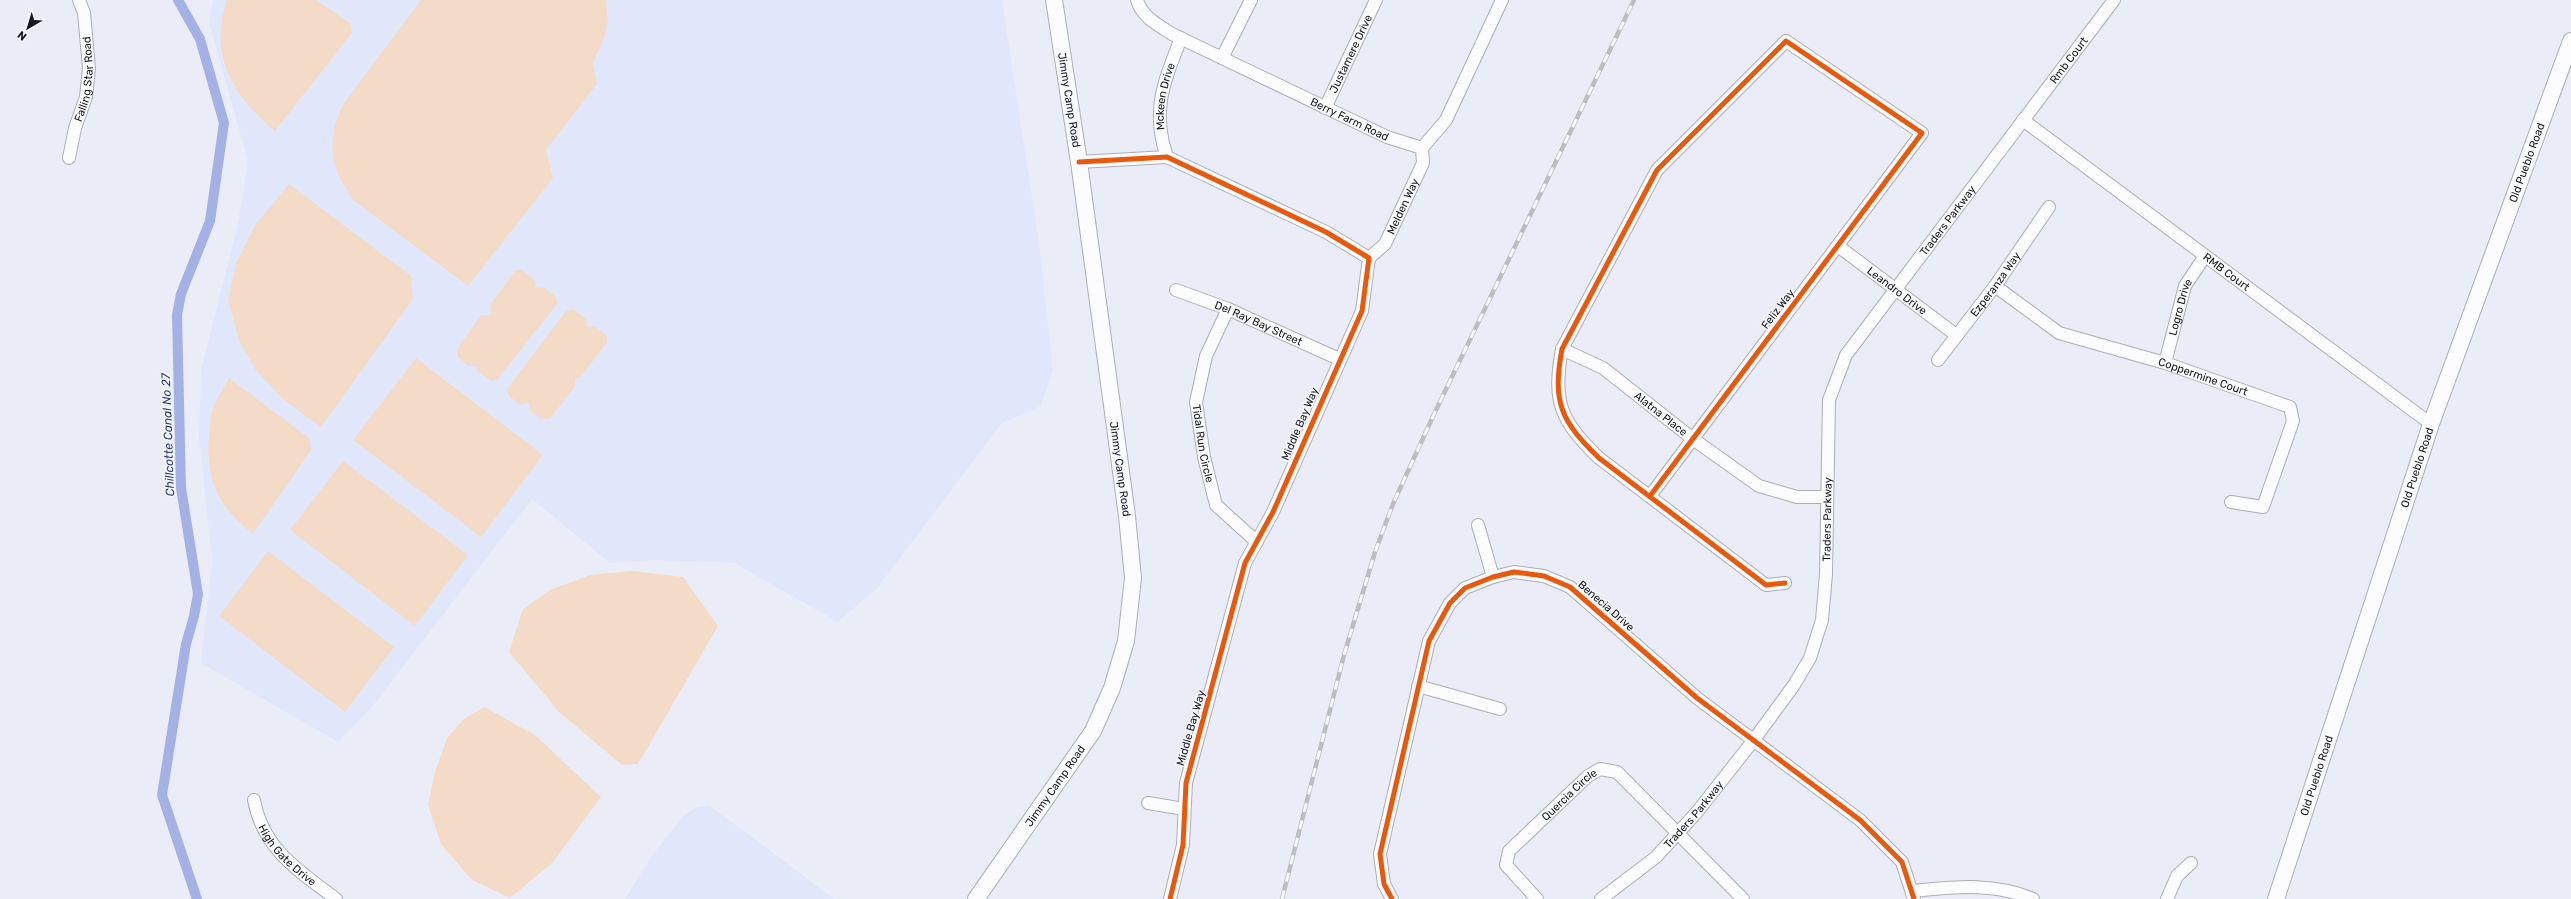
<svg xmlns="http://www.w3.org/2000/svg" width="2571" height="899" viewBox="0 0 2571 899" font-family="Rubik,sans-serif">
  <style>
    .built { fill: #e1e7fb }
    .green { fill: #f3dbc8 }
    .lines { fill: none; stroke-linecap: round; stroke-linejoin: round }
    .canal { stroke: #a4b1e5; stroke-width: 10 }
    .street-casing { stroke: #abaeb7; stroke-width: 14 }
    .secondary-casing { stroke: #abaeb7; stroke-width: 18 }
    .street { stroke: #fcfcfe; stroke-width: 12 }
    .secondary { stroke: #fcfcfe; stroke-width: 16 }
    .rail-casing { stroke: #bdbdc1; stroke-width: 4.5 }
    .rail { stroke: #f6f8fe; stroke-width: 3; stroke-dasharray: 9; stroke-linecap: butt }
    .cycleway-casing { stroke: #f6f8fe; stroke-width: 8 }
    .cycleway { stroke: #e8590c; stroke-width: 5 }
    .labels { text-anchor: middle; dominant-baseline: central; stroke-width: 3; stroke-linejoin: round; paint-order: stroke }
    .street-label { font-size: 11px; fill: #151822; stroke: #f6f8fe }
    .water-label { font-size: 12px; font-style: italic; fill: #2c3687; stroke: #f6f8fe }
  </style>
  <rect width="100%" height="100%" fill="#eaedf7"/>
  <!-- built -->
  <path class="built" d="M 213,0 L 1002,0 L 1039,242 L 1053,369 L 1041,406 L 1002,423 L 878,587 L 838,622 L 734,563 L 657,560 L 610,563 L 532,499 L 372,707 L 338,742 L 201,663 L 212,560 L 199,437 L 201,370 L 237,228 L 248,161 L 209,22 Z
    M 709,806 L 744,831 L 834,899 L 625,899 L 651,857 L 682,817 L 695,808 Z"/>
  <!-- green -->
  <path class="green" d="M 227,0 L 316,0 L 351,24 L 352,33 L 275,131 C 233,96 208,56 227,0 Z
    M 421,0 L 606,0 L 608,20 L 604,38 L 593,63 L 597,84 L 546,150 L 553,178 L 468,286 L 353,200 L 340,179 L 334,163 L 332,145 L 335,123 L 344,103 Z
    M 289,184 L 411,276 L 413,299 L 321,427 L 284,400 L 256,371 L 239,340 L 228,301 L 236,263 L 256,224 Z
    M 521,269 L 536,282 L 535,288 L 543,287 L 556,297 L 557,304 L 497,380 L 491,381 L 476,370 L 477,366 L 469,366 L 458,357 L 457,349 L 481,315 L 491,315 L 490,305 L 515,271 Z
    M 573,309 L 586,319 L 587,328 L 595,326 L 607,336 L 607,342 L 580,378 L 575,378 L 575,386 L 550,419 L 541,419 L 529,410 L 530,403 L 520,405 L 508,395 L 507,389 L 566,311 Z
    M 416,358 L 543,455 L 481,537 L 353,440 Z
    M 229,378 L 309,438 L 311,450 L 253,534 C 218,507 205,480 209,435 C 210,428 210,418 212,411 C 216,400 224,388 229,378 Z
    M 343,461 L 468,555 L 415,626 L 290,530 Z
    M 268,551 L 394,647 L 345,712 L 219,616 Z
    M 633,571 L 683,577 L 718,626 L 638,764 L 622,765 L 559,712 L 509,652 L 523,609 L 550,590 L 590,575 Z
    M 485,707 L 536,736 L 601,797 L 553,862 L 510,898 L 472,880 L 441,844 L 428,805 L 435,772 L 447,738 L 465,718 Z"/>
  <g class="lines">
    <!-- canal -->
    <path class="canal" d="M 178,0 L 200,39 L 224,123 L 210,221 L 181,294 L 177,315 L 181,488 L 198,594 L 194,616 L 186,644 L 162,795 L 197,899"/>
    <defs>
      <g id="street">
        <path id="s1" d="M 1137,0 C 1142,17 1158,25 1172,34 L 1387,137 L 1422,148 L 1446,120 L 1502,0"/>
        <path d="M 1222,58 L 1251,0"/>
        <path id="s2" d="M 1325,108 L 1376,0"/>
        <path id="s3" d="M 2023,120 L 2431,424"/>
        <path id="s4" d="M 1167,157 C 1151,110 1164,82 1181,38"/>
        <path id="s5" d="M 69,158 L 75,128 L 86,97 L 89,68 L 84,13 L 79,0"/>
        <path d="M 1079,162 L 1167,157 L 1326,232 L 1369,258 L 1362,311 L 1273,512 L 1245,563 L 1186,783 L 1183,845 L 1170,899"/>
        <path id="s6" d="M 1838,246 L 1956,335"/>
        <path id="s7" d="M 1369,258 L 1385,244 L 1423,163 L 1422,148"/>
        <path id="s8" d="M 1995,286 L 2059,333 L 2165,363 L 2290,407 L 2293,421 L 2263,507 L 2231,502"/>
        <path id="s9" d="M 1176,290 L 1228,309 L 1339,359"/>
        <path id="s10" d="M 1228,309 L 1206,356 L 1196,402 L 1204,457 L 1216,505 L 1257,542"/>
        <path id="s11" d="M 1562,349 L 1603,368 L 1693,439 L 1759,486 L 1797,497 L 1826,497"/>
        <path id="s12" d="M 1938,360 L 1995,286 L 2049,207"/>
        <path id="s13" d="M 2165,363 L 2185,286 L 2205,256"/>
        <path d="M 1650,496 L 1922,133 L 1786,41 L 1657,170 L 1562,349 C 1552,403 1561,421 1599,458 L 1766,585 L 1785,583"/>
        <path d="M 1478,525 L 1493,577"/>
        <path d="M 1418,686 L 1500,709"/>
        <path id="s14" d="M 254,800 C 263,849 298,870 336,899"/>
        <path d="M 1148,803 L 1184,809"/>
        <path d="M 1913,891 C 1955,887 1993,882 2033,899"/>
        <path d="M 1392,899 L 1384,884 L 1380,854 L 1429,641 L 1450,603 L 1465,588 L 1493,577 L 1514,572 L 1544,576 L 1570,587 L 1697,698 L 1860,820 L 1902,862 L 1914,899"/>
        <path id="s15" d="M 1537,899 L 1506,865 L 1509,851 L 1588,776 L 1600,769 L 1617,772 L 1743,899"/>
        <path id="s16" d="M 1601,899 L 1656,857 L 1697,812 L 1753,741 L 1794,685 L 1810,658 L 1822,620 L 1826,574 L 1829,400 L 1846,355 L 2114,0"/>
        <path d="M 2167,899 L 2177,876 L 2191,863"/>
      </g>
      <g id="secondary">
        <path id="s17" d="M 976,899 L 1093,731 L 1112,688 L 1126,641 L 1133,578 L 1127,516 L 1079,162 L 1054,0"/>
        <path id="s18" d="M 2276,899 L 2431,424 L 2571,41"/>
      </g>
    </defs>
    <!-- street casing -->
    <use href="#street" class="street-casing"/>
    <!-- secondary casing -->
    <use href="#secondary" class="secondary-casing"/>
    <!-- street -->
    <use href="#street" class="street"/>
    <!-- secondary -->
    <use href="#secondary" class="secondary"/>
    <defs>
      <path id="rail" d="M 1282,899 L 1344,655 L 1375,552 L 1393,504 L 1435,412 L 1634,0"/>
    </defs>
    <!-- rail casing -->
    <use href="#rail" class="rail-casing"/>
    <!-- rail -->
    <use href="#rail" class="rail"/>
    <defs>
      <path id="cycleway" d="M 1079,162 L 1167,157 L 1326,232 L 1369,258 L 1362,311 L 1273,512 L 1245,563 L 1186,783 L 1183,845 L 1170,899
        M 1650,496 L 1922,133 L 1786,41 L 1657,170 L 1562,349 C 1552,403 1561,421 1599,458 L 1766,585 L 1785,583
        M 1392,899 L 1384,884 L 1380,854 L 1429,641 L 1450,603 L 1465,588 L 1493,577 L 1514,572 L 1544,576 L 1570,587 L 1697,698 L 1860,820 L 1902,862 L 1914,899"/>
    </defs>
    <!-- cycleway casing -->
    <use href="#cycleway" class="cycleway-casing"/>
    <!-- cycleway -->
    <use href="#cycleway" class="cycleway"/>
  </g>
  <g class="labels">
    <!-- street labels -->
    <g class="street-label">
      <text stroke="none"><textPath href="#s2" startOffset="60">Justamere Drive</textPath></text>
      <text stroke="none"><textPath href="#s16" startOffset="999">Rmb Court</textPath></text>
      <text stroke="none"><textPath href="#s5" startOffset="81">Falling Star Road</textPath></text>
      <text stroke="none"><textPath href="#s4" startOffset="62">Mckeen Drive</textPath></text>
      <text transform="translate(1069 100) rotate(81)">Jimmy Camp Road</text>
      <text stroke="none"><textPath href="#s1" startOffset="247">Berry Farm Road</textPath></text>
      <text stroke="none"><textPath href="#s18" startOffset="778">Old Pueblo Road</textPath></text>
      <text stroke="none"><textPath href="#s7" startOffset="63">Melden Way</textPath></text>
      <text stroke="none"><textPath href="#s16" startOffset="798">Traders Parkway</textPath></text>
      <text stroke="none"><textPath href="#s3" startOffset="254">RMB Court</textPath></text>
      <text stroke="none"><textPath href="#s12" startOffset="95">Ezperanza Way</textPath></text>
      <text stroke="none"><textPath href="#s6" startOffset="74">Leandro Drive</textPath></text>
      <text stroke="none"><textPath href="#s13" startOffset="58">Logro Drive</textPath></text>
      <text transform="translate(1778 309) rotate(-53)">Feliz Way</text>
      <text stroke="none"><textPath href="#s9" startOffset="89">Del Ray Bay Street</textPath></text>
      <text stroke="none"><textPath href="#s8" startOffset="230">Coppermine Court</textPath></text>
      <text stroke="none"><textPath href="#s11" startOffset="119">Alatna Place</textPath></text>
      <text transform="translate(1300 424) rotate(-67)">Middle Bay Way</text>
      <text stroke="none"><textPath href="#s10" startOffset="141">Tidal Run Circle</textPath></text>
      <text stroke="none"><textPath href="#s18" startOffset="454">Old Pueblo Road</textPath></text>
      <text transform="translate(1120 469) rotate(82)">Jimmy Camp Road</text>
      <text stroke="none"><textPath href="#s16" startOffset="462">Traders Parkway</textPath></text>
      <text transform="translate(1606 606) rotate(41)">Benecia Drive</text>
      <text transform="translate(1191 728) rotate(-74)">Middle Bay Way</text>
      <text stroke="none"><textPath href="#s18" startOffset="130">Old Pueblo Road</textPath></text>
      <text stroke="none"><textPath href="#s17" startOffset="138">Jimmy Camp Road</textPath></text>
      <text stroke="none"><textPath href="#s15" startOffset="143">Quercia Circle</textPath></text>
      <text stroke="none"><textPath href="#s16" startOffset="126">Traders Parkway</textPath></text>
      <text stroke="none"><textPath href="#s14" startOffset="66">High Gate Drive</textPath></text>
    </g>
    <!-- water labels -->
    <g class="water-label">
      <text transform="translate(168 435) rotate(-92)">Chillcotte Canal No 27</text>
    </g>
  </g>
  <!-- north arrow -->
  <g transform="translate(28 28) rotate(218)" stroke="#f6f8fe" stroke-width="3" paint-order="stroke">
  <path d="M0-3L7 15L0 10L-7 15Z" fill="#151822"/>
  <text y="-6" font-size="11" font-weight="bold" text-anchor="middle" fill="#151822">N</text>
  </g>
</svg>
